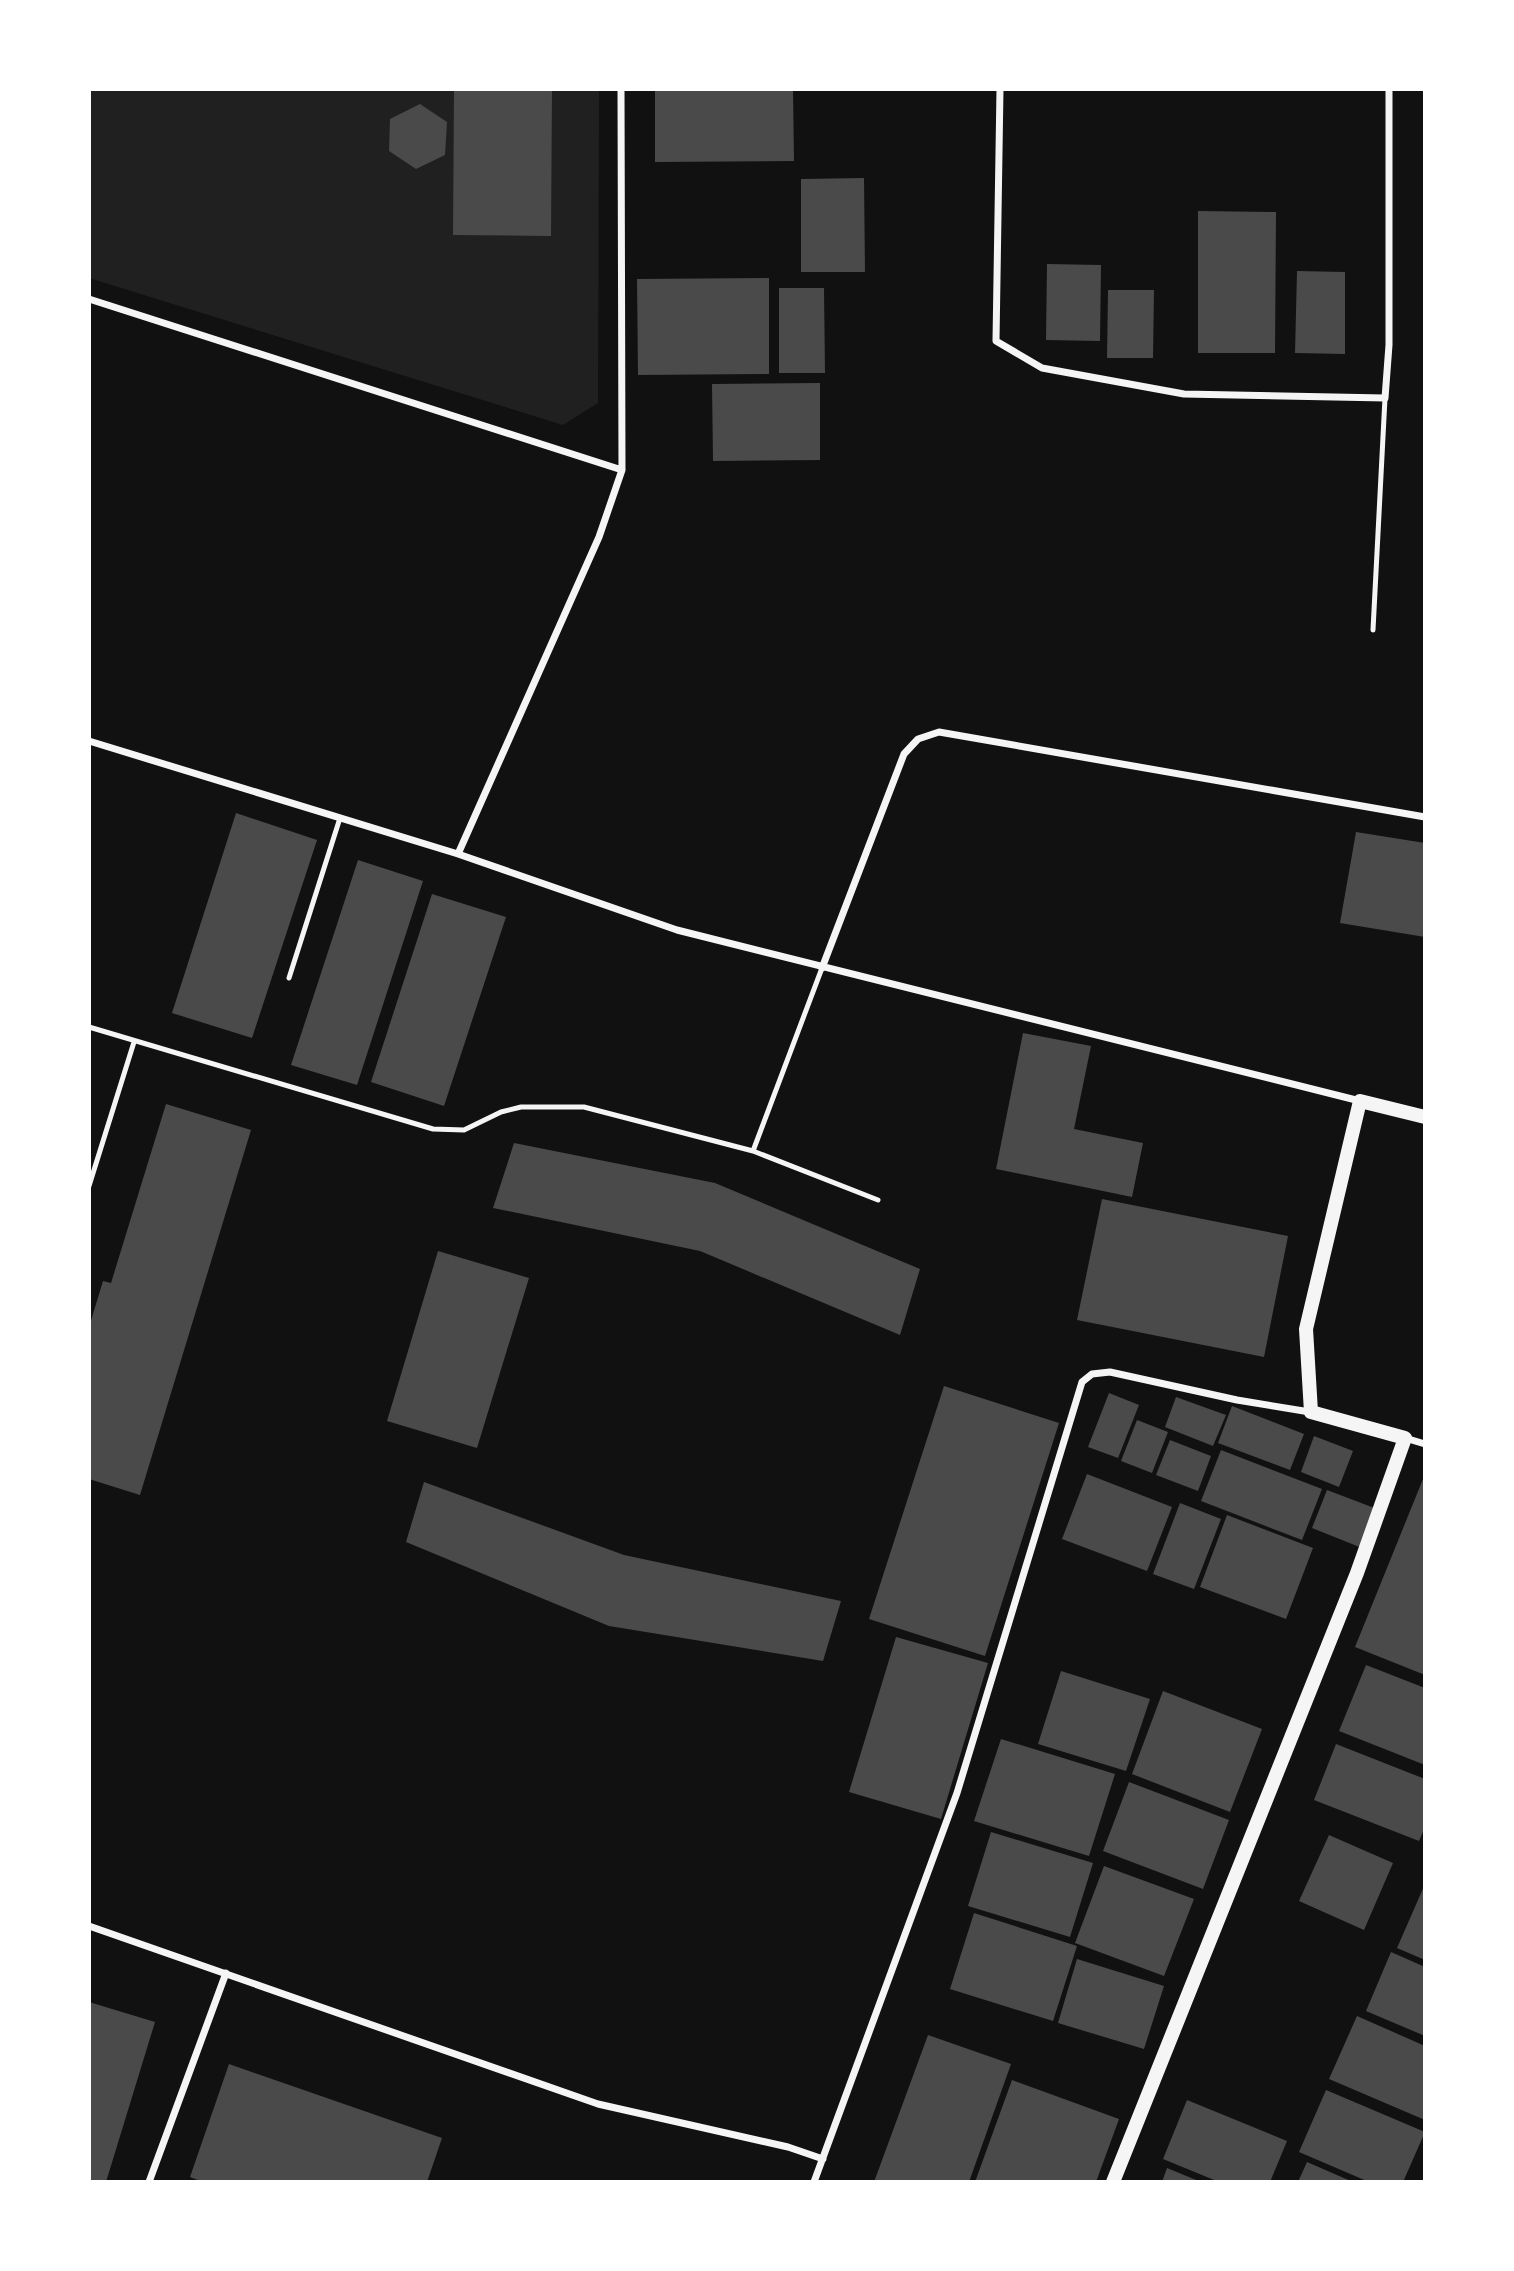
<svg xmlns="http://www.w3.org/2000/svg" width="1514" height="2271" viewBox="0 0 1514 2271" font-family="Roboto,sans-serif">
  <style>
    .green { fill: #202020 }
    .building { fill: #4a4a4a }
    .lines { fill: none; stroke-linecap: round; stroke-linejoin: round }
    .service { stroke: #f5f5f5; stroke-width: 5 }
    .minor { stroke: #f5f5f5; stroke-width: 7 }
    .secondary { stroke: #f5f5f5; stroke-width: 14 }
  </style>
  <rect width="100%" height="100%" fill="#111"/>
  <!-- green -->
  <path class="green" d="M 89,89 L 599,89 L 598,403 L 563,425 L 89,278 Z"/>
  <!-- building -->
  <path class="building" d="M 454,89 L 552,89 L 551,236 L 453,235 Z
    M 655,89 L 793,89 L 794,161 L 655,162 Z
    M 420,104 L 447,122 L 445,155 L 416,169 L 389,151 L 390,119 Z
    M 864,178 L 865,272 L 801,272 L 801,179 Z
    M 1198,211 L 1276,212 L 1275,353 L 1198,353 Z
    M 1047,264 L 1101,265 L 1100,341 L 1046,340 Z
    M 1297,271 L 1345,272 L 1345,354 L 1295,353 Z
    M 769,278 L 769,374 L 638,375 L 637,279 Z
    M 779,288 L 824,288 L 825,373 L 779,373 Z
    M 1108,290 L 1154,290 L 1153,358 L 1107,358 Z
    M 820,383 L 820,460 L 713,461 L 712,384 Z
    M 236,813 L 317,840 L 252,1038 L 172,1013 Z
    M 1356,832 L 1425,843 L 1425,937 L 1340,923 Z
    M 358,860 L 423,881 L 357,1085 L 291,1065 Z
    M 432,894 L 506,917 L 444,1106 L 371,1082 Z
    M 1023,1033 L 1091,1046 L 1074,1129 L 1143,1143 L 1132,1197 L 996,1169 Z
    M 166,1104 L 251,1130 L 140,1495 L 89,1479 L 89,1327 L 103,1281 L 111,1283 Z
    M 514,1143 L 715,1183 L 920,1269 L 900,1335 L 700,1251 L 493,1208 Z
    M 1102,1199 L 1288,1236 L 1264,1357 L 1077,1320 Z
    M 438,1251 L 529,1278 L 477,1448 L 387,1421 Z
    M 944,1386 L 1059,1423 L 985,1656 L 869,1619 Z
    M 1109,1393 L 1139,1405 L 1118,1458 L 1088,1447 Z
    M 1176,1397 L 1226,1415 L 1213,1446 L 1165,1427 Z
    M 1232,1406 L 1304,1434 L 1290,1470 L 1218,1443 Z
    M 1137,1420 L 1168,1432 L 1152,1473 L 1121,1461 Z
    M 1314,1436 L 1353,1451 L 1339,1487 L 1301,1472 Z
    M 1170,1440 L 1211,1456 L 1198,1491 L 1156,1475 Z
    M 1221,1450 L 1322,1489 L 1302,1540 L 1201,1501 Z
    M 1087,1474 L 1172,1507 L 1147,1571 L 1062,1539 Z
    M 1425,1474 L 1425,1675 L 1355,1647 Z
    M 424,1482 L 624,1555 L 841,1601 L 823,1661 L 609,1626 L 406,1542 Z
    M 1327,1490 L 1377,1509 L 1362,1548 L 1312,1528 Z
    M 1180,1503 L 1221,1519 L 1194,1589 L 1153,1574 Z
    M 1227,1515 L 1313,1548 L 1286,1619 L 1200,1587 Z
    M 896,1637 L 988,1663 L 941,1819 L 849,1792 Z
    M 1366,1665 L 1425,1688 L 1425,1765 L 1339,1731 Z
    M 1061,1671 L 1150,1699 L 1126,1771 L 1038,1744 Z
    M 1163,1691 L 1262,1729 L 1230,1812 L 1132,1774 Z
    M 1001,1739 L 1115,1774 L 1089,1856 L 974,1821 Z
    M 1336,1744 L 1425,1779 L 1425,1827 L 1419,1841 L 1314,1800 Z
    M 1129,1782 L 1229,1820 L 1203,1889 L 1103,1851 Z
    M 991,1832 L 1093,1863 L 1070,1937 L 968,1906 Z
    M 1329,1835 L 1393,1863 L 1364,1930 L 1299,1901 Z
    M 1104,1866 L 1194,1899 L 1164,1976 L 1075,1943 Z
    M 1425,1884 L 1425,1960 L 1397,1948 Z
    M 974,1913 L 1077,1946 L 1053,2021 L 950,1989 Z
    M 1391,1952 L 1425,1967 L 1425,2036 L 1366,2011 Z
    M 1077,1959 L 1164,1986 L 1144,2049 L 1058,2023 Z
    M 89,2002 L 155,2022 L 106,2182 L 89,2182 Z
    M 1357,2016 L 1425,2046 L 1425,2120 L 1329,2079 Z
    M 928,2035 L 1011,2064 L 969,2182 L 874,2182 Z
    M 229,2064 L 442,2138 L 427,2182 L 203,2182 L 190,2177 Z
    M 1012,2080 L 1119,2119 L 1096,2182 L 975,2182 Z
    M 1326,2090 L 1425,2132 L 1403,2182 L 1369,2182 L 1299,2152 Z
    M 1187,2100 L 1287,2141 L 1270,2182 L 1219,2182 L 1163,2159 Z
    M 1307,2162 L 1353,2182 L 1298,2182 Z
    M 1167,2168 L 1201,2182 L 1162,2182 Z"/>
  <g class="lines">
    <!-- service -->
    <path class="service" d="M 1373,630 L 1385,398
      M 289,978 L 340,818
      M 89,1027 L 433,1129 L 464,1130 L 501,1112 L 521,1107 L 584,1107 L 753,1151 L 878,1200
      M 753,1151 L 822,968
      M 89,1186 L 134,1042"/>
    <!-- minor -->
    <path class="minor" d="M 1000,89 L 996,341 L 1042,368 L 1184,394 L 1385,398 L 1389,345 L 1389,89
      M 89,299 L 622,470
      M 89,741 L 458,854 L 677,930 L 1360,1101
      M 458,854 L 599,537 L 622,470 L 621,89
      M 822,968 L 904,754 L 918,739 L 939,732 L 1425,817
      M 1405,1438 L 1425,1444
      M 89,1926 L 598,2104 L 788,2147 L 823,2159
      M 149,2182 L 226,1973
      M 814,2182 L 957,1793 L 1082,1382 L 1092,1374 L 1110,1372 L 1237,1400 L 1310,1412"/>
    <!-- secondary -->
    <path class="secondary" d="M 1113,2182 L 1357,1573 L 1405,1438 L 1311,1412 L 1306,1329 L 1360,1101 L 1425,1117"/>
  </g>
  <!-- border -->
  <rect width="1514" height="2271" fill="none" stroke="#ffffff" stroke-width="182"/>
</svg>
